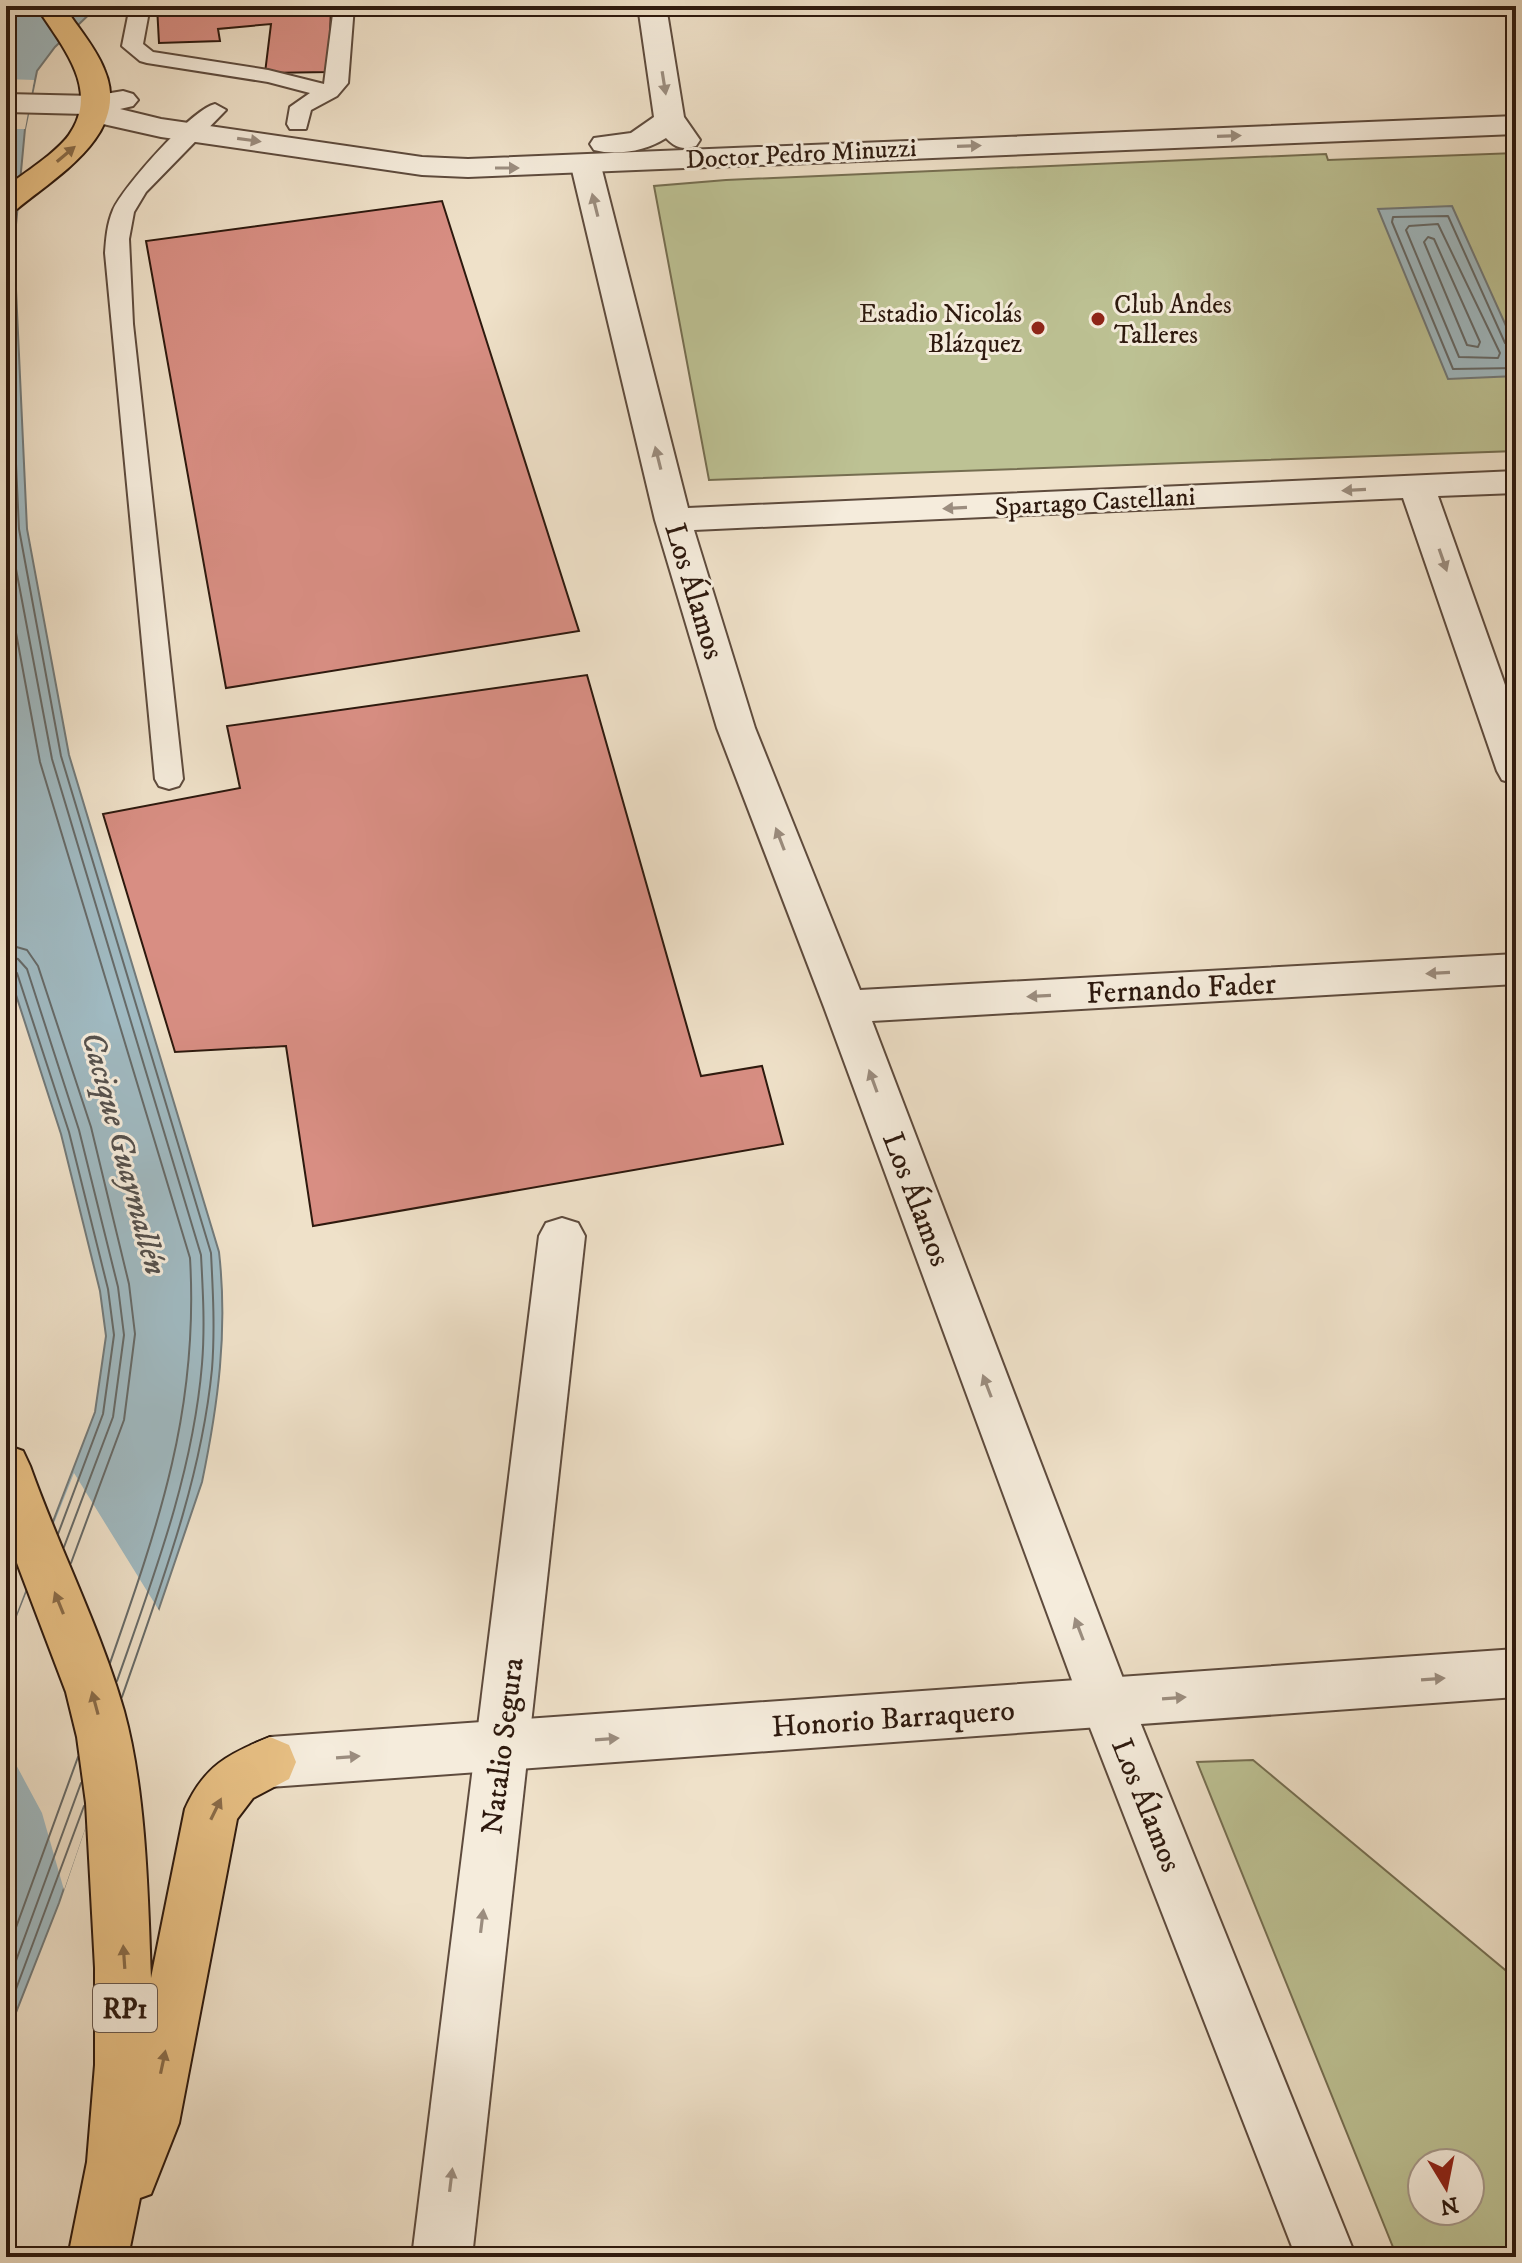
<svg xmlns="http://www.w3.org/2000/svg" width="1522" height="2263" font-family="'IM FELL DW Pica',serif">
  <style>
    .green { fill: #bdc294; stroke: #756e51; stroke-width: 2; fill-rule: evenodd }
    .water { fill: #a0bac2; stroke: #727a7a; stroke-width: 2 }
    .pier { fill: #efe1c9 }
    .lines { fill: none; stroke-linecap: round; stroke-linejoin: round }
    .shore { stroke: #666a68; stroke-width: 2 }
    .building { fill: #d88e83; stroke: #2d190e; stroke-width: 2 }
    .service-casing { stroke: #5e4b3d; stroke-width: 4 }
    .minor-casing { stroke: #5e4b3d; stroke-width: 4 }
    .tertiary-casing { stroke: #5e4b3d; stroke-width: 4 }
    .motorway-casing { stroke: #2d190e; stroke-width: 4 }
    .service { fill: #f5ecdc; fill-rule: evenodd }
    .minor { fill: #f5ecdc; fill-rule: evenodd }
    .tertiary { fill: #f5ecdc; fill-rule: evenodd }
    .motorway { fill: #e8c084; fill-rule: evenodd }
    .oneway { fill: #9b8d7f }
    .oneway2 { fill: #8a6c49 }
    .poi-dot { fill: #8f2418; stroke: #f5ecdc; stroke-width: 3 }
    .labels { text-anchor: middle; stroke-width: 6; stroke-linejoin: round; paint-order: stroke }
    .far-street-label { font-size: 26px; fill: #2d190e; stroke: #f5ecdc }
    .far-poi-label { font-size: 26px; fill: #2d190e; stroke: #f5ecdc; text-anchor: start }
    .shield { fill: #f5ecdc; stroke: #69584c; stroke-width: 2 }
    .shield-label { font-size: 28px; font-weight: bold; fill: #2d190e }
    .street-label { font-size: 30px; fill: #2d190e; stroke: #f5ecdc }
    .water-label { font-size: 32px; font-style: italic; fill: #55514d; stroke: #f5ecdc }
  </style>
  <rect width="100%" height="100%" fill="#efe1c9"/>
  <filter id="stains"><feTurbulence type="fractalNoise" baseFrequency=".0025" numOctaves="4"/><feColorMatrix values="0 0 0 0 .2 0 0 0 0 .09 0 0 0 0 .02 0 0 0 .5 -.17"/></filter>
  <radialGradient id="worn" r=".72"><stop offset=".6" stop-color="#630" stop-opacity="0"/><stop offset="1" stop-color="#630" stop-opacity=".3"/></radialGradient>
  <g class="green">
    <path d="M 1516,153 L 1516,451 L 709,480 L 654,186 L 726,180 L 1326,154 L 1328,160 Z"/>
    <path d="M 1253,1760 L 1516,1979 L 1516,2257 L 1397,2257 L 1197,1762 ZM 1422,2163 L 1470,2163 L 1470,2211 L 1422,2211 Z"/>
  </g>
  <g class="water">
    <path d="M 6,6 L 98,6 L 55,47 L 37,71 L 25,129 L 14,246 L 27,529 L 69,755 L 219,1252 C 228,1331 218,1405 202,1482 L 59,1903 L 6,2038 L 6,1644 L 95,1412 L 106,1336 L 100,1291 L 61,1134 L 6,964 Z"/>
    <path d="M 1452,206 L 1516,348 L 1516,376 L 1448,379 L 1378,209 Z"/>
  </g>
  <g class="pier">
    <path d="M 6,79 L 34,80 L 25,129 L 6,129 Z"/>
    <path d="M 74,1473 L 160,1612 L 64,1890 L 42,1813 L 6,1746 L 6,1644 Z"/>
  </g>
  <g class="lines">
    <g class="shore">
      <path d="M 10,212 L 6,247 L 19,529 L 61,756 L 211,1253 C 213,1292 215,1330 212,1369 C 201,1482 159,1590 122,1697"/>
      <path d="M 1438,224 L 1500,353 L 1498,358 L 1459,357 L 1406,230 L 1409,226 Z"/>
      <path d="M 1428,237 L 1434,239 L 1480,342 L 1478,347 L 1467,345 L 1424,242 Z"/>
      <path d="M 1516,348 L 1505,343 L 1448,216 L 1393,217 L 1392,222 L 1453,369 L 1516,368"/>
      <path d="M 6,456 L 9,532 L 52,759 L 201,1255 C 203,1292 205,1328 202,1364 C 193,1474 153,1578 117,1681"/>
      <path d="M 6,579 L 40,762 L 190,1258 C 199,1409 159,1523 110,1663"/>
      <path d="M 6,944 L 27,950 L 38,966 L 91,1127 L 129,1284 L 135,1334 L 124,1420 L 71,1563"/>
      <path d="M 6,956 L 18,959 L 27,969 L 79,1130 L 118,1287 L 124,1335 L 113,1417 L 64,1547"/>
      <path d="M 6,966 L 17,973 L 69,1132 L 108,1289 L 114,1335 L 103,1414 L 58,1534"/>
      <path d="M 6,1955 L 78,1757"/>
      <path d="M 6,1988 L 81,1783"/>
      <path d="M 6,2016 L 84,1806"/>
    </g>
  </g>
  <g class="building">
    <path d="M 157,6 L 331,6 L 329,72 L 265,73 L 271,24 L 218,29 L 220,41 L 159,43 Z"/>
    <path d="M 442,201 L 579,631 L 226,688 L 146,241 Z"/>
    <path d="M 587,675 L 701,1076 L 762,1066 L 783,1144 L 313,1226 L 286,1046 L 175,1052 L 103,814 L 240,788 L 227,726 Z"/>
  </g>
  <g class="lines">
    <g class="service-casing">
      <g id="service">
        <path d="M 130,6 L 150,6 L 143,44 L 153,52 L 268,70 L 324,84 L 334,6 L 354,6 L 348,83 L 337,96 L 311,110 L 306,129 L 290,129 L 287,124 L 290,107 L 310,93 L 268,82 L 147,63 L 140,61 L 122,46 Z"/>
        <path d="M 215,104 L 226,110 L 146,192 L 134,212 L 129,239 L 133,324 L 183,779 L 179,786 L 169,789 L 159,786 L 155,779 L 105,253 C 106,239 107,224 113,210 C 123,187 192,109 215,104 Z"/>
      </g>
    </g>
    <g class="minor-casing">
      <g id="minor">
        <path d="M 586,157 L 597,160 L 601,166 L 688,508 L 1516,471 L 1516,493 L 1438,496 L 1516,716 L 1516,784 L 1502,780 L 1497,771 L 1403,498 L 694,530 L 755,728 L 860,990 L 1516,954 L 1516,984 L 872,1021 L 1132,1702 L 1356,2257 L 1296,2257 L 1080,1702 L 824,1007 L 717,728 L 655,520 L 571,166 L 575,160 Z"/>
        <path d="M 562,1218 L 578,1223 L 585,1236 L 472,2257 L 412,2257 L 539,1236 L 546,1223 Z"/>
      </g>
    </g>
    <g class="tertiary-casing">
      <g id="tertiary">
        <path d="M 638,6 L 666,6 L 684,117 L 700,140 L 696,146 C 682,150 676,148 666,138 C 646,151 617,156 594,150 L 590,144 L 594,138 L 631,133 L 654,117 Z"/>
        <path d="M 123,91 L 133,94 L 138,100 L 133,106 L 120,109 L 161,119 L 422,157 L 468,159 L 1516,116 L 1516,134 L 468,177 L 422,175 L 161,137 L 103,124 L 86,114 L 6,112 L 6,94 L 93,96 Z"/>
        <path d="M 1516,1649 L 1516,1697 L 270,1787 L 251,1779 L 244,1762 L 251,1745 L 270,1737 Z"/>
      </g>
    </g>
    <g class="motorway-casing">
      <g id="motorway">
        <path d="M 36,6 L 64,6 C 77,27 95,46 104,69 C 132,133 58,175 17,209 L 6,211 L 6,187 C 24,173 56,153 69,135 C 102,89 60,44 36,6 Z"/>
        <path d="M 6,1445 L 23,1451 L 30,1466 C 59,1548 100,1627 124,1711 C 146,1791 148,1894 151,1978 L 185,1809 C 204,1766 228,1754 270,1737 L 289,1745 L 296,1762 L 289,1779 L 253,1798 L 237,1819 L 179,2123 L 151,2194 L 140,2198 L 128,2257 L 68,2257 L 87,2162 L 95,2065 L 95,1968 L 86,1803 L 77,1737 L 66,1692 L 6,1534 Z"/>
      </g>
    </g>
    <use href="#service" class="service"/>
    <use href="#minor" class="minor"/>
    <use href="#tertiary" class="tertiary"/>
    <use href="#motorway" class="motorway"/>
  </g>
  <defs><path id="oneway-solid" d="M-6-.8H1V-3.2L6.5 0L1 3.2V.8H-6Z" transform="scale(2)"/></defs>
  <g class="oneway">
    <use href="#oneway-solid" transform="translate(664 83) rotate(81)"/>
    <use href="#oneway-solid" transform="translate(1229 136) rotate(-2)"/>
    <use href="#oneway-solid" transform="translate(249 140) rotate(8)"/>
    <use href="#oneway-solid" transform="translate(969 146) rotate(-2)"/>
    <use href="#oneway-solid" transform="translate(507 168)"/>
    <use href="#oneway-solid" transform="translate(595 205) rotate(-104)"/>
    <use href="#oneway-solid" transform="translate(658 458) rotate(-104)"/>
    <use href="#oneway-solid" transform="translate(1354 490) rotate(177)"/>
    <use href="#oneway-solid" transform="translate(955 508) rotate(177)"/>
    <use href="#oneway-solid" transform="translate(1443 560) rotate(71)"/>
    <use href="#oneway-solid" transform="translate(780 839) rotate(-111)"/>
    <use href="#oneway-solid" transform="translate(1438 973) rotate(177)"/>
    <use href="#oneway-solid" transform="translate(1039 996) rotate(177)"/>
    <use href="#oneway-solid" transform="translate(873 1081) rotate(-110)"/>
    <use href="#oneway-solid" transform="translate(987 1386) rotate(-111)"/>
    <use href="#oneway-solid" transform="translate(1079 1629) rotate(-111)"/>
    <use href="#oneway-solid" transform="translate(1433 1679) rotate(-4)"/>
    <use href="#oneway-solid" transform="translate(1174 1698) rotate(-4)"/>
    <use href="#oneway-solid" transform="translate(607 1739) rotate(-4)"/>
    <use href="#oneway-solid" transform="translate(348 1757) rotate(-4)"/>
    <use href="#oneway-solid" transform="translate(482 1921) rotate(-83)"/>
    <use href="#oneway-solid" transform="translate(451 2180) rotate(-83)"/>
  </g>
  <g class="oneway2">
    <use href="#oneway-solid" transform="translate(66 154) rotate(-40)"/>
    <use href="#oneway-solid" transform="translate(59 1603) rotate(-112)"/>
    <use href="#oneway-solid" transform="translate(95 1703) rotate(-105)"/>
    <use href="#oneway-solid" transform="translate(216 1809) rotate(-64)"/>
    <use href="#oneway-solid" transform="translate(124 1957) rotate(-94)"/>
    <use href="#oneway-solid" transform="translate(163 2062) rotate(-78)"/>
  </g>
  <g class="poi-dot">
    <circle cx="1098" cy="319" r="8"/>
    <circle cx="1038" cy="328" r="8"/>
  </g>
  <g class="labels">
    <g class="far-street-label">
      <text transform="translate(801 153) rotate(-3)" y="9">Doctor Pedro Minuzzi</text>
      <text transform="translate(1095 501) rotate(-3)" y="9">Spartago Castellani</text>
    </g>
    <g class="far-poi-label">
      <text x="1114" y="313">Club Andes<tspan x="1114" dy="30">Talleres</tspan></text>
      <text x="1022" y="322" text-anchor="end">Estadio Nicolás<tspan x="1022" dy="30">Blázquez</tspan></text>
    </g>
    <rect class="shield" x="93" y="1984" width="64" height="48" rx="6"/>
    <g class="shield-label">
      <text x="125" y="2018">RP1</text>
    </g>
    <g class="street-label">
      <text transform="translate(695 591) rotate(73)" y="10">Los Álamos</text>
      <text transform="translate(1181 988) rotate(-3)" y="10">Fernando Fader</text>
      <text transform="translate(917 1199) rotate(69)" y="10">Los Álamos</text>
      <text transform="translate(893 1718) rotate(-4)" y="10">Honorio Barraquero</text>
      <text transform="translate(502 1746) rotate(-83)" y="10">Natalio Segura</text>
      <text transform="translate(1147 1805) rotate(68)" y="10">Los Álamos</text>
    </g>
    <g class="water-label">
      <text transform="translate(125 1153) rotate(75)" y="11">Cacique Guaymallén</text>
    </g>
  </g>
  <rect width="1522" height="2263" fill="none" stroke="#efe1c9" stroke-width="32"/>
  <rect x="8" y="8" width="1506" height="2247" fill="none" stroke="#2d190e" stroke-width="4"/>
  <rect x="16" y="16" width="1490" height="2231" fill="none" stroke="#2d190e" stroke-width="2"/>
  <g transform="translate(1446 2187) rotate(170)"><circle r="38" fill="#f5ecdc" stroke="#a5988a" stroke-width="2"/>
  <path d="M0-6L14 30L0 20L-14 30Z" fill="#8f2418"/>
  <text y="-12" font-size="22" font-weight="bold" text-anchor="middle" fill="#2d190e">N</text>
  </g>
  <rect width="100%" height="100%" filter="url(#stains)"/>
  <rect width="100%" height="100%" fill="url(#worn)"/>
</svg>
